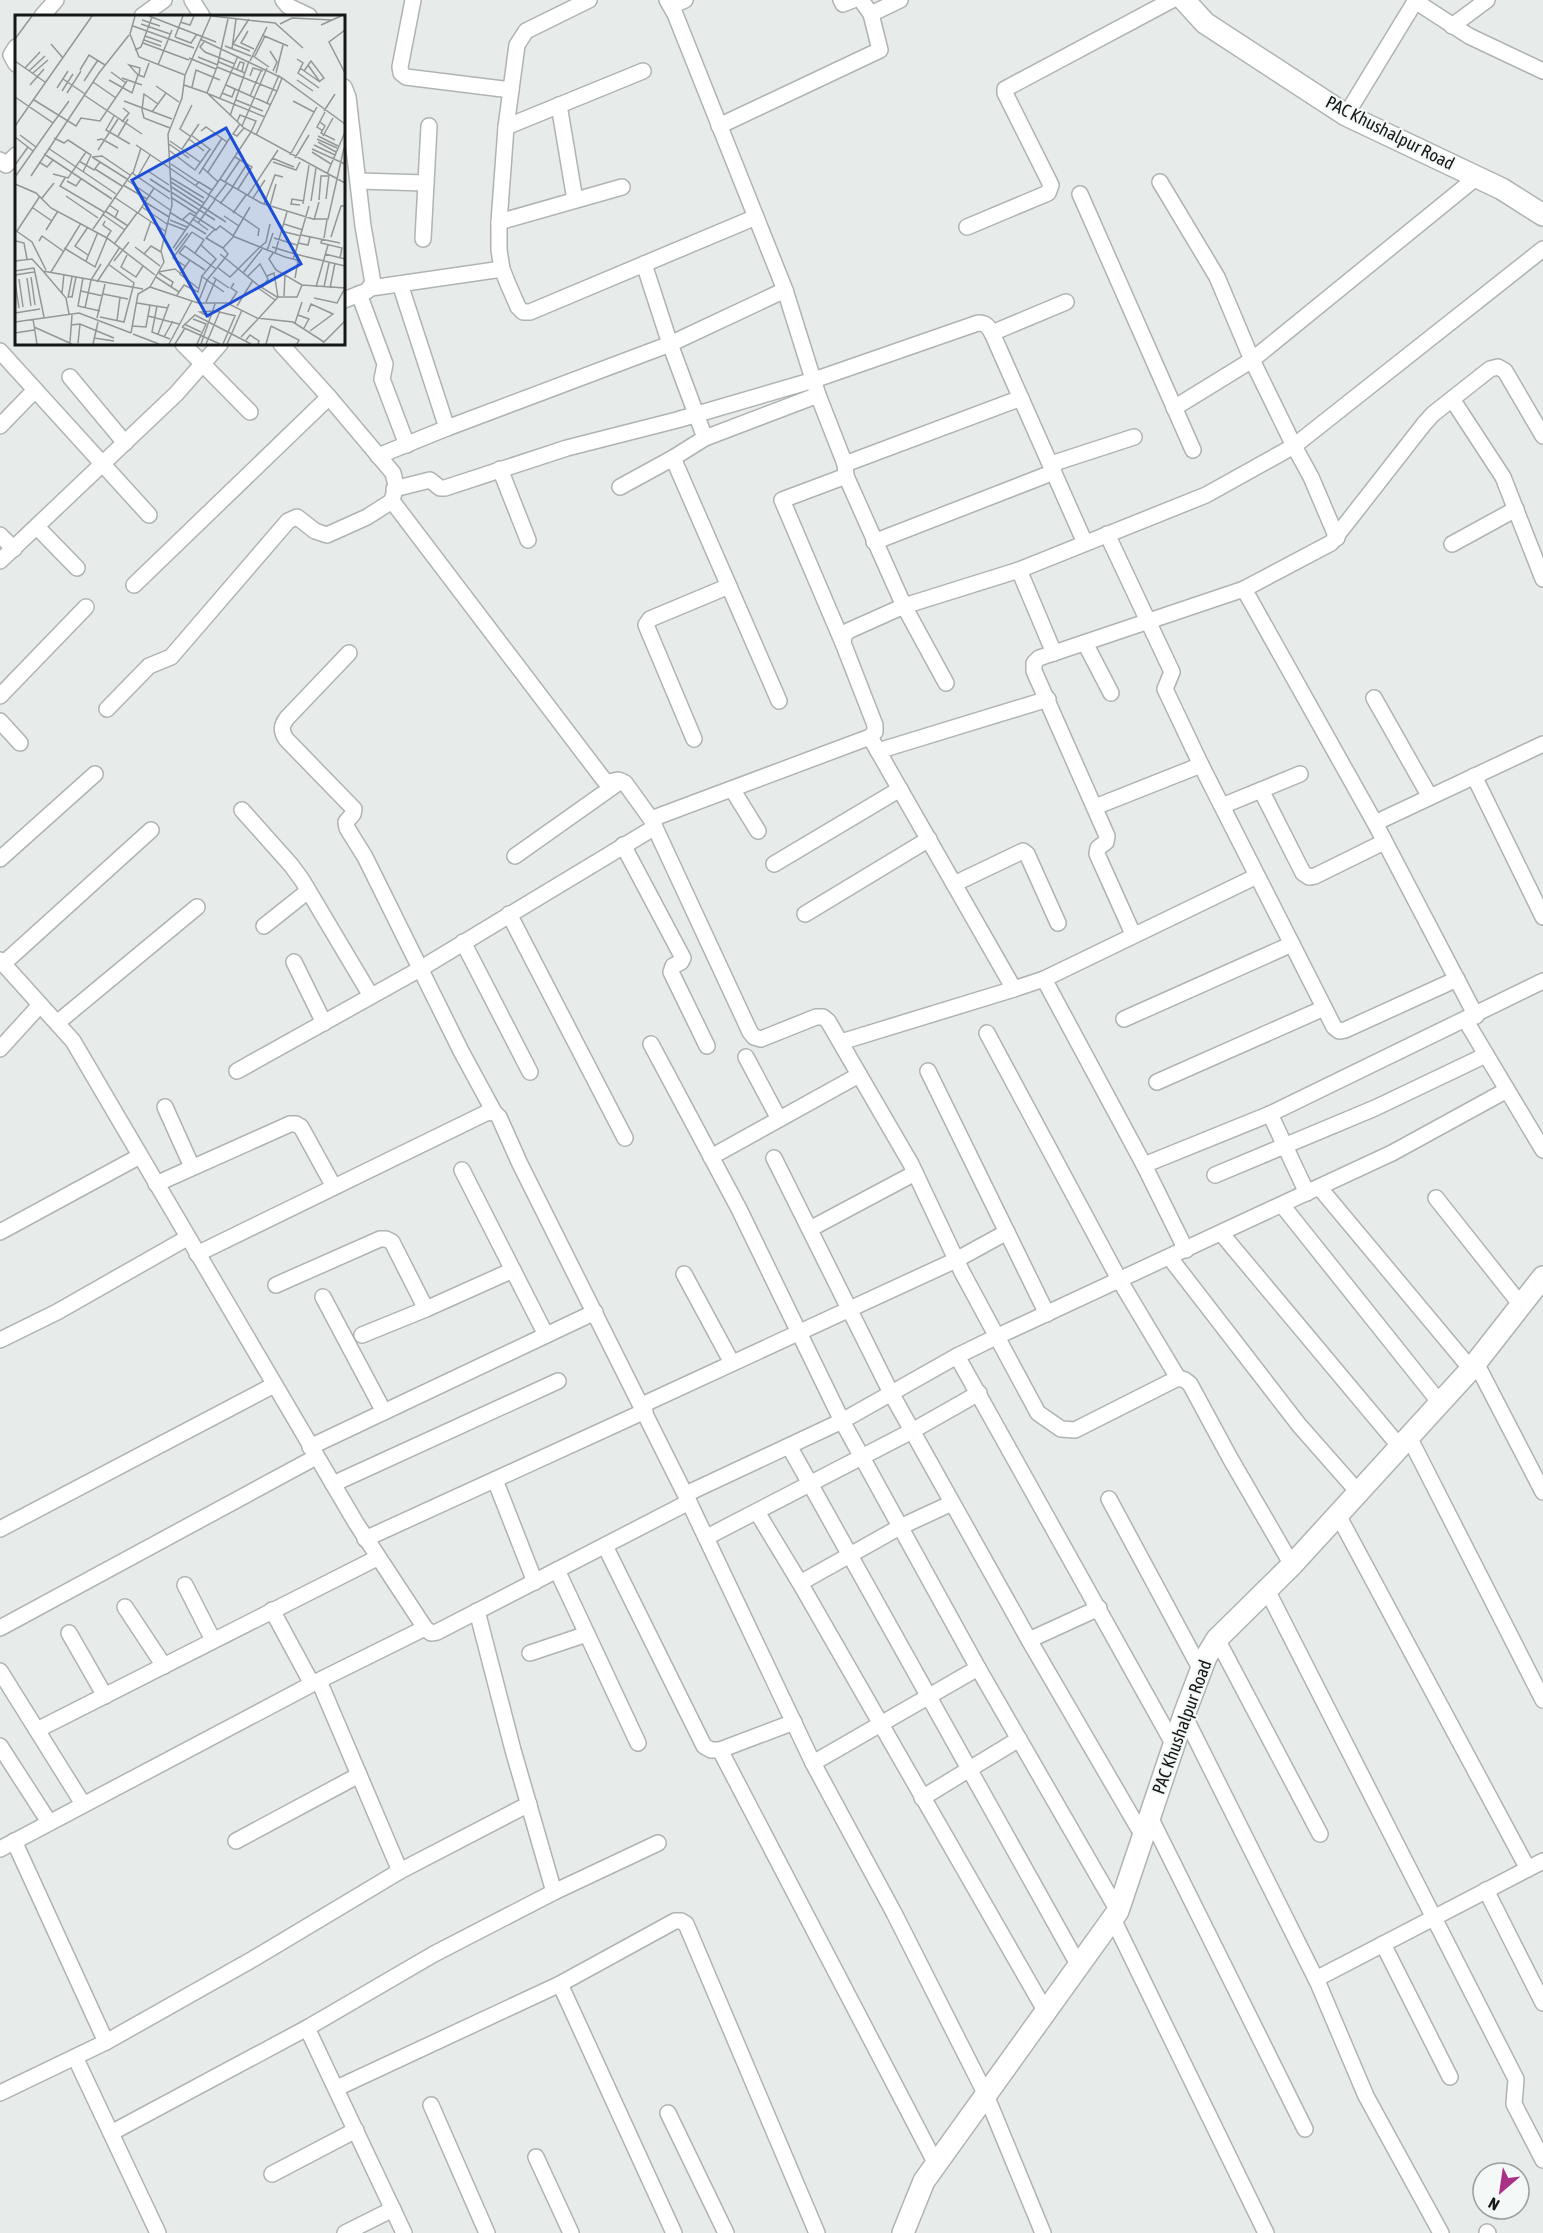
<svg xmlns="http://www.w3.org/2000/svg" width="1543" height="2233" font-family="'Asap Condensed',sans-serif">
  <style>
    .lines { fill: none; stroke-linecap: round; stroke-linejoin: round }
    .street-casing { stroke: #afb4b3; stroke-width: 18 }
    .secondary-casing { stroke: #afb4b3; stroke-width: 24 }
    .street { stroke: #fff; stroke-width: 15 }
    .secondary { stroke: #fff; stroke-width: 21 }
    .labels { text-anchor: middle; stroke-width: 4.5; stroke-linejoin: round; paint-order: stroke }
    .street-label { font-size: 18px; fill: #161818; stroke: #f4f9f8 }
    .inset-road { fill: none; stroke: #939797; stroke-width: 1.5 }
    .view { fill: #1d4ed8; fill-opacity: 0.15; stroke: #1d4ed8; stroke-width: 3 }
    .inset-edge { fill: none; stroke: #161818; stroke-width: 3 }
  </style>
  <rect width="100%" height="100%" fill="#e7eceb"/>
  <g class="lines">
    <g class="street-casing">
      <g id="street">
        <path d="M 192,0 L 202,16"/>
        <path d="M 283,0 L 288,6 L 309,16"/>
        <path d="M 413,0 L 400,67 L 401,73 L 406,77 L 511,90"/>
        <path d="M 589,0 L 526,31 L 517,45 L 506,127 L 499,222 L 499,250 L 502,269 L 508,284 L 518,307 L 523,312 L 530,312 L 756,217"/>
        <path d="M 841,0 L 843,4 L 853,0"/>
        <path d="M 1415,1 L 1469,36 L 1543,71"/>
        <path d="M 671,6 L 685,0"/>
        <path d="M 871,14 L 900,0"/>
        <path d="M 42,16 L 56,0"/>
        <path d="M 142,16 L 164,0"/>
        <path d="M 1452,26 L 1487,0"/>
        <path d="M 16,47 L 11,55 L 16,64"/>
        <path d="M 344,87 L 348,97 L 363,226 L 373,283 L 367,291 L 344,300"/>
        <path d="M 559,105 L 575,200"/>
        <path d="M 1346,115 L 1416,0"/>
        <path d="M 719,126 L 880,50 L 871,14 L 861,0"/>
        <path d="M 506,127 L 643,71"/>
        <path d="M 0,160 L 6,165 L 16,155"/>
        <path d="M 358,181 L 426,183"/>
        <path d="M 1080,194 L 1193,450"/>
        <path d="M 499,222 L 622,187"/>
        <path d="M 967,227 L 1048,193 L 1051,185 L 1005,93 L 1005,89 L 1172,0"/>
        <path d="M 423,239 L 429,126"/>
        <path d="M 644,264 L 670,344 L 705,438"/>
        <path d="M 400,284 L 447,428"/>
        <path d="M 371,288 L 502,269"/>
        <path d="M 359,294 L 385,364 L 382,379 L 407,445"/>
        <path d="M 992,333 L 1066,302"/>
        <path d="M 183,344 L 250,412"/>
        <path d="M 281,344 L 329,397 L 393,473 L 396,485 L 392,501 L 604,780 L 609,782 L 618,780 L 625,783 L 651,819 L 750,1032 L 754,1037 L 761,1039 L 816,1017 L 823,1017 L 828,1021 L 911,1164 L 962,1272 L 1038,1413 L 1061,1429 L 1075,1430 L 1178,1378 L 1185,1380 L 1190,1384 L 1230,1458 L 1292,1565"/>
        <path d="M 0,351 L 149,515"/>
        <path d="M 70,377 L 125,443"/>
        <path d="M 1452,399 L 1503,477 L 1543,579"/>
        <path d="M 1174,408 L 1252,360 L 1477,177"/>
        <path d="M 0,426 L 35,390"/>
        <path d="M 378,456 L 447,428 L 670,344 L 785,290"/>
        <path d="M 673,458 L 779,701"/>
        <path d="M 845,464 L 1021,398"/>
        <path d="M 1051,464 L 1134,437"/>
        <path d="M 500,469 L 528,540"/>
        <path d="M 620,487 L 673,458 L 705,438 L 818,395"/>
        <path d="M 394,489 L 430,480 L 440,488 L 445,488 L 567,448 L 677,420 L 814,380 L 978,323 C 986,323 988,326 992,333 L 1085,543"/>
        <path d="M 37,527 L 77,568"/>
        <path d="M 1107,534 L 1172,672 L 1165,689 L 1201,765 L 1334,1027 L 1339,1031 L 1345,1030 L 1457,979"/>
        <path d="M 0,535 L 14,549"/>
        <path d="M 1337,538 L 1311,477 L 1294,446 L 1543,249"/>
        <path d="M 874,542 L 1054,472"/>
        <path d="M 1452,544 L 1516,509"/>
        <path d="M 0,561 L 176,394 L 220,344"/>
        <path d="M 1019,570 L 1054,653"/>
        <path d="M 134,585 L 329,397"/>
        <path d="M 1244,589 L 1375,823 L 1476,1016"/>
        <path d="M 843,643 L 782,500 L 846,476"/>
        <path d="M 1085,643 L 1111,693"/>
        <path d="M 349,653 L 287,718 C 281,726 281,731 286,739 L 354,809 L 353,814 L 346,822 L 347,828 L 365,857 L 461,1051 L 494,1112 L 499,1117 L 520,1164 L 689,1502 L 813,1763 L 894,1913 L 986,2095 L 1043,2233"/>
        <path d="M 946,683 L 904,606 L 1019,570 L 1206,495 L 1294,446 L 1252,360 L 1217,277 L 1160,182"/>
        <path d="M 0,696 L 86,607"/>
        <path d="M 1374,698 L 1430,797"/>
        <path d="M 107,709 L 149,666 L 171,657 L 288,521 L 297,517 L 315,531 L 327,535 L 367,517 L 392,501"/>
        <path d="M 0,721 L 20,743"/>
        <path d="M 694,739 L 646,625 L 650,619 L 729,586"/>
        <path d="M 878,751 L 1048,699"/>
        <path d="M 1474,776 L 1543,917"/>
        <path d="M 732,789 L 758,831"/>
        <path d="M 1261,790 L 1303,873 L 1309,877 L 1315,876 L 1384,842"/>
        <path d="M 1222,806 L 1300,774"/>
        <path d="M 1095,807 L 1201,765"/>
        <path d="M 242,810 L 291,865 L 302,880 L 371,996"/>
        <path d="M 651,819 L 870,737 L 875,732 L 875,725 L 843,643 L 844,636 L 848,631 L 904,606 L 846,476 L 845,464 L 818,395 L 785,290 L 675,14 L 667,0"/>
        <path d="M 1375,823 L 1543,744"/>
        <path d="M 623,845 L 683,958 L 681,962 L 673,966 L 671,972 L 707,1046"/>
        <path d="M 515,856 L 621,781"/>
        <path d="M 0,859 L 95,774"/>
        <path d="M 774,864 L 900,789"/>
        <path d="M 954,884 L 1023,851 L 1027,854 L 1058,923"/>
        <path d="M 509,914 L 625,1138"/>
        <path d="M 805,914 L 929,839"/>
        <path d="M 264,926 L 308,891"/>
        <path d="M 1133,934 L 1097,854 L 1098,848 L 1106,842 L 1107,836 L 1034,671 L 1034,663 L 1039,658 L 1244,589 L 1331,543 L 1424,424 L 1433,414 L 1490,369 L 1498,367 L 1505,371 L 1543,436"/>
        <path d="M 463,942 L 530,1072"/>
        <path d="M 0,960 L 73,1041 L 356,1523 L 425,1628 L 431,1633 L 437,1632 L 689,1502"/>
        <path d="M 294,962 L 324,1023"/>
        <path d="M 3,964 L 151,830"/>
        <path d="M 1014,989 L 1044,979"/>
        <path d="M 1124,1019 L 1292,944"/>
        <path d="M 1466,1021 L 1543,1150"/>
        <path d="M 57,1023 L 197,907"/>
        <path d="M 987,1033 L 1120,1281 L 1178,1378"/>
        <path d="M 841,1042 L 1014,989 L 870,737"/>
        <path d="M 651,1044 L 739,1209 L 842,1421 L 978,1668 L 1118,1911"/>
        <path d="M 0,1049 L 40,1005"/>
        <path d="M 746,1057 L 779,1119"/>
        <path d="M 237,1071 L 420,969 L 655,827"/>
        <path d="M 928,1071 L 1047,1314"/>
        <path d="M 1157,1082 L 1324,1008"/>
        <path d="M 165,1107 L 192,1167"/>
        <path d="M 1270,1114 L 1307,1193"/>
        <path d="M 711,1157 L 859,1075"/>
        <path d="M 774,1158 L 891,1393 L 1029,1640 L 1143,1836"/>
        <path d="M 1144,1165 L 1270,1114 L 1543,981"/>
        <path d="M 462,1170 L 546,1335"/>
        <path d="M 1215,1175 L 1375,1108 L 1486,1055"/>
        <path d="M 156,1184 L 290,1124 L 296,1124 L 301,1127 L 334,1187"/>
        <path d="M 1319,1187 L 1471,1369"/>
        <path d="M 1436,1198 L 1521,1305"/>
        <path d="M 1282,1205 L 1440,1403"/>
        <path d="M 810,1229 L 915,1173"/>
        <path d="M 0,1232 L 140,1156"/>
        <path d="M 1221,1233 L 1400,1447"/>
        <path d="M 1186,1250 L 1144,1165 L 1044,979 L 1257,876"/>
        <path d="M 197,1254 L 486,1113 L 494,1112"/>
        <path d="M 1170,1258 L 1299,1425 L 1358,1492"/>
        <path d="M 684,1274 L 732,1363"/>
        <path d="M 276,1285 L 380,1239 L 386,1239 L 392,1242 L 426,1309"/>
        <path d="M 323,1297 L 384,1412"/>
        <path d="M 362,1335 L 426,1309 L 513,1270"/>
        <path d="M 0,1340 L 57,1312 L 187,1238"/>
        <path d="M 957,1356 L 1174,1745"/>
        <path d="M 1476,1363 L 1543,1492"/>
        <path d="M 642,1405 L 956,1260 L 1007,1232"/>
        <path d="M 1409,1437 L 1543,1700"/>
        <path d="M 789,1446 L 1079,1966"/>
        <path d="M 310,1447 L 595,1312"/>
        <path d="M 495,1480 L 535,1582"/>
        <path d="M 333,1484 L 558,1381"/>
        <path d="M 686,1494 L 842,1421 L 957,1356 L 996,1337 L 1392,1153 L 1507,1090"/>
        <path d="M 1109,1499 L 1201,1670"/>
        <path d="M 757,1512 L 800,1583 L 1046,2012"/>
        <path d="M 1338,1515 L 1528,1869"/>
        <path d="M 0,1529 L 274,1385"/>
        <path d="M 707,1537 L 912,1431 L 979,1393"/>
        <path d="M 365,1539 L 645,1411"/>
        <path d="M 605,1546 L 704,1746 L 711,1750 L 720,1750 L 794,1722"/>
        <path d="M 557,1570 L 638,1743"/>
        <path d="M 800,1583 L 900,1527 L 952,1503"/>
        <path d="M 185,1585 L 213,1640"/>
        <path d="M 1267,1590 L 1516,2079 L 1514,2104 L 1543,2160"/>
        <path d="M 125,1607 L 164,1666"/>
        <path d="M 272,1610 L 312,1684"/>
        <path d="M 477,1611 L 513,1750 L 554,1892"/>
        <path d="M 0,1628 L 316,1457"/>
        <path d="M 69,1633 L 105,1696"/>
        <path d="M 1217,1639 L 1320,1834"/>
        <path d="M 1029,1640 L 1099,1608"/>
        <path d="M 530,1653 L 587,1634"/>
        <path d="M 0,1671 L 83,1804"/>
        <path d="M 319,1681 L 400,1871"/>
        <path d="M 1184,1715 L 1318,1983 L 1366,2096 L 1441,2233"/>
        <path d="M 37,1730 L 377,1558"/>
        <path d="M 0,1746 L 49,1822"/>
        <path d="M 720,1750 L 936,2164"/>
        <path d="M 813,1763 L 978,1668"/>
        <path d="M 922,1798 L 1019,1739"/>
        <path d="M 1150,1817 L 1305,2129"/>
        <path d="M 14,1841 L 106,2042"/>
        <path d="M 236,1841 L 359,1775"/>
        <path d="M 0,1849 L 312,1684 L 425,1628"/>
        <path d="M 1486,1890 L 1543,2003"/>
        <path d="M 1113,1919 L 1266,2233"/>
        <path d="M 1383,1944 L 1450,2077"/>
        <path d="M 1316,1979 L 1543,1861"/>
        <path d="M 560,1984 L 674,2233"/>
        <path d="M 307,2028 L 404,2233"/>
        <path d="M 75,2057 L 158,2233"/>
        <path d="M 337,2088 L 560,1984 L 675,1921 L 681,1921 L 686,1924 L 817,2233"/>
        <path d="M 0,2093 L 106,2042 L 253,1959 L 400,1871 L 529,1804"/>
        <path d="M 431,2105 L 487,2233"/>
        <path d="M 668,2113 L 726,2233"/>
        <path d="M 111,2133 L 307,2028 L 434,1954 L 554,1892 L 658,1843"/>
        <path d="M 536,2157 L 571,2233"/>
        <path d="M 272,2174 L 356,2130"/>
        <path d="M 1487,2232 L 1488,2233"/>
        <path d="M 345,2233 L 393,2209"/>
      </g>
    </g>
    <g class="secondary-casing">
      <g id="secondary">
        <path d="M 1184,0 L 1205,23 L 1346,115 L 1502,189 L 1543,215"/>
        <path d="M 903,2233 L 924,2181 L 1118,1911 L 1184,1715 L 1206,1657 L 1217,1639 L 1292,1565 L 1471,1369 L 1543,1277"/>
      </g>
    </g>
    <use href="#street" class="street"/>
    <use href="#secondary" class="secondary"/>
  </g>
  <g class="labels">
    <g class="street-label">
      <text transform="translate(1390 133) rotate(27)" y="6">PAC Khushalpur Road</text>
      <text transform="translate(1182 1727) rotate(-70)" y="6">PAC Khushalpur Road</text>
    </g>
  </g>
  <g transform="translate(15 15)">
    <rect width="330" height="330" fill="#e7eceb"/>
    <path class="inset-road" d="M 120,1 L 115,19 L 124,42 L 170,60 L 167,83 L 153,119 L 157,190 L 146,236 L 149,247 L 135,272 L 183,288 L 212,288 L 242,303 L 278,307 L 309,327M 134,1 L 201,27M 197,1 L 260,8 L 288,33M 127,5 L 145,11M 165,7 L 175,10 L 179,1M 126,9 L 155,19M 265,9 L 277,3 L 317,5M 306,10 L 326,1M 118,11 L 179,33M 330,15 L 314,27 L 330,58M 233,16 L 226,28 L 239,34M 247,20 L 273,31M 130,21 L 147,27M 160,22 L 176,28 L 182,19M 160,22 L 168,1M 0,24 L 17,1M 185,24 L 267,63M 129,25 L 146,31M 189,27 L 185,32 L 190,37 L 220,49M 128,28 L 174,45M 36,29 L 48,43M 218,29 L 234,4M 218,29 L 235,36M 210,31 L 236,41M 217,34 L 221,4M 120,35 L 126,32 L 137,2M 255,36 L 262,47 L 258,56M 238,41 L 254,52M 240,41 L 250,21M 183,42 L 203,50M 174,43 L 201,54M 282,44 L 288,48 L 283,58 L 304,73M 0,46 L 30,67M 235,46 L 252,12M 204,47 L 230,58M 143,50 L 157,15M 202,52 L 213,4M 10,53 L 25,37M 285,53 L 305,67 L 293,50M 222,54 L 225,47 L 229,48 L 227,56M 65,55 L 74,40 L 90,50M 14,56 L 30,41M 289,56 L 296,46 L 309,63 L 305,66M 96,57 L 111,68M 18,58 L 33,45M 261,58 L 268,30M 123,60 L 114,50 L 125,53 L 124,60M 170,60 L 196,1M 235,61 L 238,53 L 248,56M 107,63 L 127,70M 48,64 L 70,79M 94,65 L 117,78 L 123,60 L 129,62 L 134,48M 282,65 L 298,76M 69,66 L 83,45M 78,67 L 101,83M 15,70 L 29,54M 169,70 L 192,78 L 229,113 L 330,168M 211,70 L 256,90M 141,71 L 164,87M 177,72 L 181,55 L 205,65M 42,73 L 53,56M 47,76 L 58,59M 262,76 L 267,63 L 330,109M 52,78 L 66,56M 192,78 L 202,52 L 262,76 L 241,120M 207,78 L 217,82 L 220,74M 194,79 L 250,102M 69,80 L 127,119M 235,81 L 246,56M 0,82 L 38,108 L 0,162M 205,83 L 223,41M 19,85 L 61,111 L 66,103 L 85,106 L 112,66M 221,85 L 248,96M 109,86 L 157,104M 278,86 L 299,97M 252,88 L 264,60M 127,95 L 129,103 L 155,113M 127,95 L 129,79 L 143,89M 309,96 L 320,79M 137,97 L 151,78M 99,101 L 91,115 L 115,129M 215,101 L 234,46M 107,107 L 114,98 L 108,93M 222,107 L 225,100 L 241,106 L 236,117M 305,107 L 310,111 L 306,118 L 320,125M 38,108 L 54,86M 225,109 L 218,119 L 222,121 L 229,113M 0,111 L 77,1M 227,111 L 252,53M 186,116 L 191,112 L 212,127M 308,116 L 302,112 L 310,97M 5,120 L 21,132M 176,120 L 196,135M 103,121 L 113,104M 175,121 L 165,114 L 177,90M 303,121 L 323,131M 308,121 L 318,103M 0,122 L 18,136M 39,123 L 49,128 L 53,125 L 76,140 L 68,157M 174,124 L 189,136M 302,124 L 322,133M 82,125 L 87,124 L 103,133M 155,126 L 185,147M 303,127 L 321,137M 154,129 L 174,143M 121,130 L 244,214 L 243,221M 299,130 L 320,140M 33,133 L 101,179M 167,134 L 184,109M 297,134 L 330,149M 83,135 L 103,104M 155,136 L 180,155 L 195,134M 297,137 L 316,149M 29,139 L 97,184M 275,140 L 302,92M 77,142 L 87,141 L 115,160M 77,142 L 112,164M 220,142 L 237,152 L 223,174M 257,143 L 279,152M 280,143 L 294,120M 64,146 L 79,155 L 85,147M 24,147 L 32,152 L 38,145M 258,147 L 281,155 L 285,147M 156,149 L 183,167M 0,150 L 13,132M 188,153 L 203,167M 80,154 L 107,171M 133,156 L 154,170M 193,157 L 216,121M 118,158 L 126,133M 38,159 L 53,163 L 71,137M 184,159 L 207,123M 312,159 L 330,117M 16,161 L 84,58 L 114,20M 123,161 L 135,140M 50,163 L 45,171 L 89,197M 156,163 L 189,183M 135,164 L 155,177M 205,164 L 236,117M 112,165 L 155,195M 52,166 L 61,171 L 66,164M 156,167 L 189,188M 210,167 L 225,145M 0,169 L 21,178 L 36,193 L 92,223 L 140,260M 108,170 L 132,184M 155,171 L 211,207M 180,171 L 184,167 L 197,175M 218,171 L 232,149M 156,177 L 200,205M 233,180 L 263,135M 51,181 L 83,203M 193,181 L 205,164 L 246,188 L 298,204 L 313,204 L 329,133M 99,182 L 150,216M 27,183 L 39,168M 157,183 L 182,199M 238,183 L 250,165M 311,184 L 314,159M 199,185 L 212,168M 304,185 L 306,161 L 313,161M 296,186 L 301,153M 130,187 L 154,202M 205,189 L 218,172M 249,189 L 260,160 L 268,162M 288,189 L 294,150M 94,190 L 103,196 L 100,203M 285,190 L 276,189 L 277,184 L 289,186M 255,191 L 261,169M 127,192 L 152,209M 18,193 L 37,206M 90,196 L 113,211M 123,198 L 139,173M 156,198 L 167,205 L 175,198 L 201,215 L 205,211 L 220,222 L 270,242 L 278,244 L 280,239 L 330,251M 218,198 L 231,180M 87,199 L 110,215M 209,201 L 224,211M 178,204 L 193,215M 155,205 L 172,212M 168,205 L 191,219M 299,205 L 304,187M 90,206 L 88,210 L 96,216 L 92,222M 152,208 L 170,215M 183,208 L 200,185M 269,209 L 288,215M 73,212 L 60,231 L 73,240M 78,214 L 117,158 L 155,184M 200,214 L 191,223 L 208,233M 0,215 L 17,227 L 31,255M 31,215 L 43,196M 2,216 L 25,181M 266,216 L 286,221M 177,217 L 189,225 L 180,238M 286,220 L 325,228M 218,221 L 235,192M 219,221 L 208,233 L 213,239 L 210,243 L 244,271 L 262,282 L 282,282 L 287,270M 316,222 L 326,191 L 330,191M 259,223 L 282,230M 309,223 L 312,205M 307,224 L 306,228 L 327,233 L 325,243M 1,226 L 9,228 L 12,244M 24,226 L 27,221 L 48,236M 129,226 L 136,206M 100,228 L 122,198M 283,228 L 293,230 L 295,222M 120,232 L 145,251M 245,232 L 251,227 L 255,209M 257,232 L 280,239M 49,233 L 80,252 L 92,223M 158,233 L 194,181M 160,235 L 173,218M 252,236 L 258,218M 164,238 L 170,231 L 201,254M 164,238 L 190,255M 258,238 L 254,244 L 261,255 L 287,270 L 330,273 L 322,288 L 299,283M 260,238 L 272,197M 129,239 L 136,231 L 146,237M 205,239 L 210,243 L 192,265 L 209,277M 280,239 L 294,191M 310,239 L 330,244M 112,240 L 106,252 L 121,262 L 128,251M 279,244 L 283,246 L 280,263M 175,245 L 165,259 L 184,274M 0,246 L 17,244 L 28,256 L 128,274M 71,246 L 83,217M 99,246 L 114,227M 170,251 L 158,243 L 177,217M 202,252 L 215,262 L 245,232M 19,253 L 29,302M 0,256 L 19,253M 28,256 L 51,283 L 54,299M 36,257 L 66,208M 143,257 L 160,254 L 165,258M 144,258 L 158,267 L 156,272M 228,258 L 247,234M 0,260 L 19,257M 233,261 L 245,249 L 253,264 L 247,273M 16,262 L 20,290M 141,262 L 164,277M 198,262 L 214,273M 12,263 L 16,291M 68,263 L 63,291 L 85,296M 4,264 L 8,292M 0,267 L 4,293M 82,267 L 105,232M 301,272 L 313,230M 309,272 L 314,248M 243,273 L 260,285M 315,273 L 320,248M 66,276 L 88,281M 47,278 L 49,259M 88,279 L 113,284M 162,280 L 169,270 L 183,277 L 187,261 L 201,244 L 186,230M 53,281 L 57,282 L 61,262M 269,281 L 270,259M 53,283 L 57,262M 191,287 L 201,264M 122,288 L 153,293M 183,288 L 192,265 L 186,261M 214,289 L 222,277 L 216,273 L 219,268M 142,291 L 137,317 L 155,324M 222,291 L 238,265M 70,293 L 76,265 L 86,249M 200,296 L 221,301M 293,297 L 296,289 L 318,299 L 295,316M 0,298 L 25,294M 283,300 L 294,304 L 289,313M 133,301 L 164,309M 85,302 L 109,307 L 119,268 L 93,249M 194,302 L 185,297 L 199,296M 82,303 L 90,269M 244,303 L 263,282 L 259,258 L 252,261M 18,304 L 22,329M 178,304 L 191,309 L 182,329M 102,306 L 105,282M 0,307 L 64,298 L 116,318M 280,308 L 287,287M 169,309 L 186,317M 56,310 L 65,309 L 99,323M 117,311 L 131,312 L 135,290M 256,311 L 284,325 L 282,329M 19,312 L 57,329M 167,312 L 180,300 L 236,329M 167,312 L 205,329M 0,318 L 19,315M 116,318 L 123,279 L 135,272M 118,319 L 144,329M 143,319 L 154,289M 149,322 L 158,306M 226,322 L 243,304M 79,323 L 99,326M 231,325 L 235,320 L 244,326 L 243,329M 55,327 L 57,300M 63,328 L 65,309M 308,328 L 330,306M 78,329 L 83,307M 154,329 L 177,286M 160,329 L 170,313M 186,329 L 200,289M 191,329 L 205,296M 208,329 L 220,301M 212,329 L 227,295M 251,329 L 256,311"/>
    <path class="view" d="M 211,113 L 286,249 L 192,301 L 117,165 Z"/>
    <rect width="330" height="330" class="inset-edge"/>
  </g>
  <g transform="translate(1501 2191) rotate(209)"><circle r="28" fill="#f4f9f8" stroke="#9b9f9e" stroke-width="1.5"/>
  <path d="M0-4.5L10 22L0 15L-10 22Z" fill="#a93187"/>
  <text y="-9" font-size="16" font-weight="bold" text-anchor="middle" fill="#161818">N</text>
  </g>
</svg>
